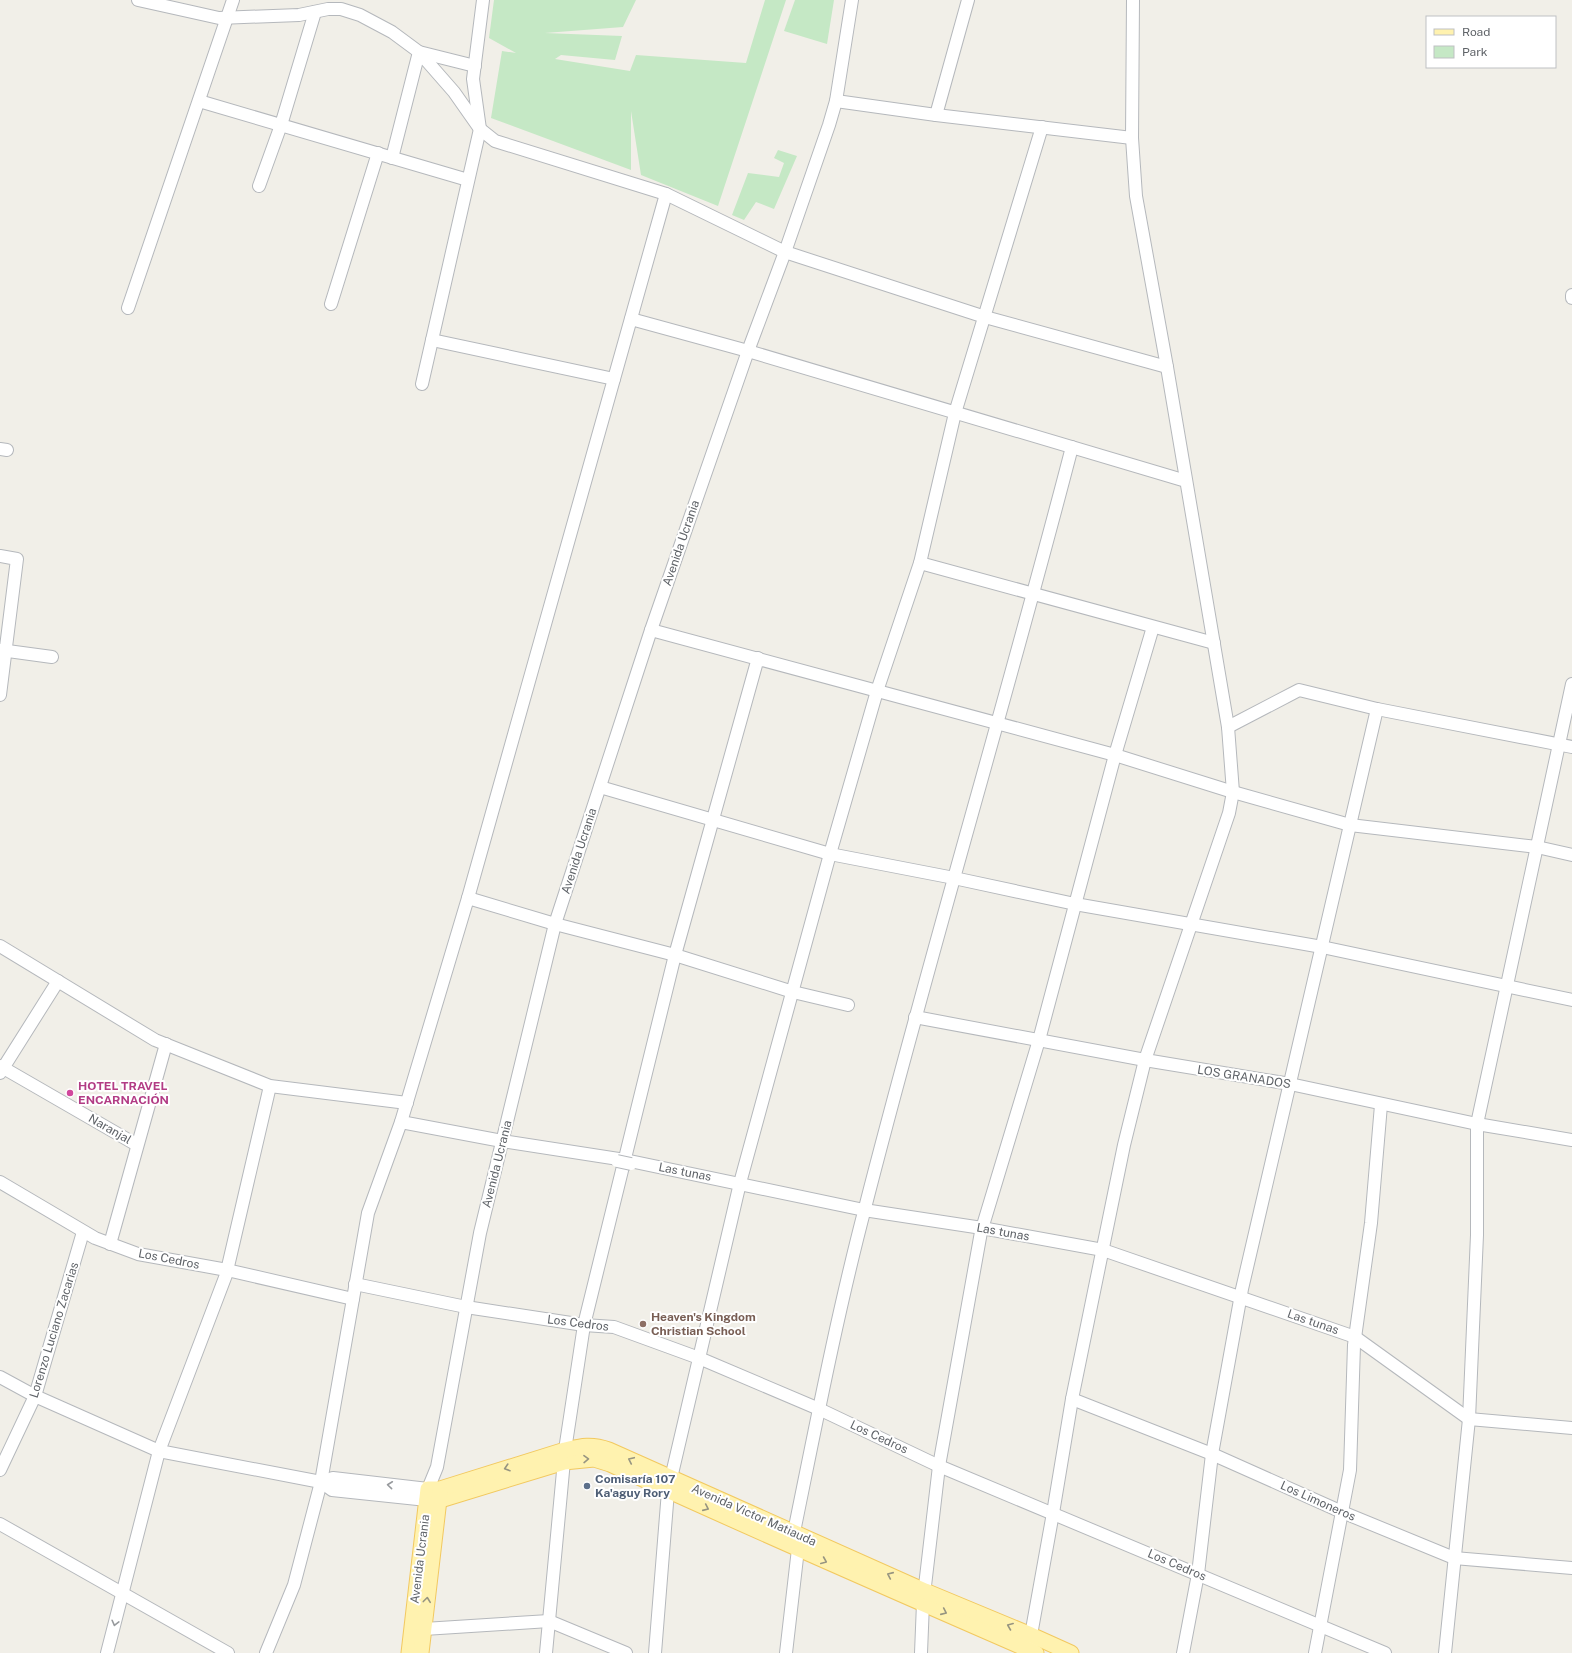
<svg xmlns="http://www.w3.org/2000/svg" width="1572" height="1653" font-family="'Public Sans',sans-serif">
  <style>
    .green { fill: #c5e8c5 }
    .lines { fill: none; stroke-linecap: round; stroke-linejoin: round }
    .minor-casing { stroke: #b5b8bc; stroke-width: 14 }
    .major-casing { stroke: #f2c960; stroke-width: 17 }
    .minor { stroke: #fff; stroke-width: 12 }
    .major { stroke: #fff2af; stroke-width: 15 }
    .minor-bridge-casing { stroke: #b5b8bc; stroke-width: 14; stroke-linecap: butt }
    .minor-bridge { stroke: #fff; stroke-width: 12 }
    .oneway { stroke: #979581 }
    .oneway2 { stroke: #979a9d }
    .hotel-dot { fill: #d1479c; stroke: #fff; stroke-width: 1.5 }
    .education-dot { fill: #8d6e63; stroke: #fff; stroke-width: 1.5 }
    .service-dot { fill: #5c6f8a; stroke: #fff; stroke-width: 1.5 }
    .labels { text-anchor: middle; stroke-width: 4; stroke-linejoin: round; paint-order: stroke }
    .street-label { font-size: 12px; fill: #5f6368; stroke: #fff }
    .hotel-label { font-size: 12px; font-weight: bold; fill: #b23c85; stroke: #fff; text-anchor: start }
    .education-label { font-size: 12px; font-weight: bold; fill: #785e54; stroke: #fff; text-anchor: start }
    .service-label { font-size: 12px; font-weight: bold; fill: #4e5e75; stroke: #fff; text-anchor: start }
  </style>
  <rect width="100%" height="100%" fill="#f1efe8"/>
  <g class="green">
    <path d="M 494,0 L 636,0 L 623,27 L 545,33 L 622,36 L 615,60 L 561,55 L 555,59 L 630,71 L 636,55 L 746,63 L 765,0 L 786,0 L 718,206 L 641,175 L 631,111 L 631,170 L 491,118 L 502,51 L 516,53 L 489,38 Z"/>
    <path d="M 795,0 L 834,0 L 827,44 L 784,31 Z"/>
    <path d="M 778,150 L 797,156 L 774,209 L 756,202 L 744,220 L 732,215 L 748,173 L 779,177 L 784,163 L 774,158 Z"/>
  </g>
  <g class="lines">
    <g class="minor-casing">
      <g id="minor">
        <path d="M 138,0 L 219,18 L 299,15 L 328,9 L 341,9 L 360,15 L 392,32 L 419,52 L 454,92 L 480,129 L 495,141 L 666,194 L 785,252 L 985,317 L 1167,367"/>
        <path d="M 199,101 L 468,180"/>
        <path d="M 836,101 L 936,115 L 1132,138"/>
        <path d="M 936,115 L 968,0"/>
        <path d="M 392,158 L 419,52 L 475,66"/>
        <path d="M 259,186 L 281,125 L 315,12"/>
        <path d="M 1572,295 L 1572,298"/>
        <path d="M 331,304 L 378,153"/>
        <path d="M 128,308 L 233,0"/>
        <path d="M 631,319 L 748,351 L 1186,481"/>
        <path d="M 432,340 L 614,379"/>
        <path d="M 422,384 L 480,129 L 473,79 L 483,0"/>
        <path d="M 0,449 L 7,450"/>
        <path d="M 0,556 L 17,559 L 0,695"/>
        <path d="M 920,563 L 1214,643"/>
        <path d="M 651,630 L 1115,755 L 1233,792 L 1350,825 L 1537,847 L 1572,855"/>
        <path d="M 0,650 L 52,657"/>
        <path d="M 1228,727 L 1299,690 L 1377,709 L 1572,747"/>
        <path d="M 600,787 L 830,854 L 954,878 L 1075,904 L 1322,947 L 1572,1000"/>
        <path d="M 468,898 L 555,924 L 675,955 L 793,992 L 848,1005"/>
        <path d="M 0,946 L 155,1040 L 270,1086 L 407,1103"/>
        <path d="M 915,1017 L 1145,1060 L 1290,1084 L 1477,1124 L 1572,1140"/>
        <path d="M 0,1066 L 137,1145"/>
        <path d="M 0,1073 L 58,981"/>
        <path d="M 401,1122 L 502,1141 L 625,1160 L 864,1210 L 982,1228 L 1103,1250 L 1355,1337 L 1469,1419 L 1572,1428"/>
        <path d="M 0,1182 L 95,1238 L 138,1254 L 227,1270 L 353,1299"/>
        <path d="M 110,1244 L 166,1044"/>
        <path d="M 355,1284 L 466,1307 L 584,1325 L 614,1327 L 699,1358 L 819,1409 L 939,1466 L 1385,1653"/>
        <path d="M 0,1377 L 35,1396 L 159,1451 L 321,1482"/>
        <path d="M 1072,1399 L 1212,1454 L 1342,1512 L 1454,1558 L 1572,1568"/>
        <path d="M 0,1470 L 35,1396 L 83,1232"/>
        <path d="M 427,1500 L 332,1490 L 321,1482 L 333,1478 L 428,1489 L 437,1467 L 480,1233 L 555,924 L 651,630 L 748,351 L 785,252 L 829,125 L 836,101 L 852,0"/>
        <path d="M 0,1524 L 228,1653"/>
        <path d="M 415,1627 L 424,1629 L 549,1621 L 626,1653"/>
        <path d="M 1032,1644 L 1031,1635 L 1053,1513 L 1072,1399 L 1124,1145 L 1145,1060 L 1229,813 L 1233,792 L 1228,727 L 1167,367 L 1136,196 L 1132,138 L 1133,0"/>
        <path d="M 107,1653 L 159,1451 L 226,1275 L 270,1086"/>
        <path d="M 266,1653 L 294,1585 L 321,1482 L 368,1213 L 401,1122 L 468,898 L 666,194"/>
        <path d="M 546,1653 L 565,1450 L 584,1325 L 675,955 L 758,658"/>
        <path d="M 655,1653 L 668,1491 L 740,1183 L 830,854 L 877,691 L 920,563 L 955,413 L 1042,127"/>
        <path d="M 786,1653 L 798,1549 L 794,1532 C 816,1424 837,1315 865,1208 C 930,953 1006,702 1072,447"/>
        <path d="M 921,1653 L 923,1603 L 939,1466 L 981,1232 L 1039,1040 L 1115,755 L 1153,627"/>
        <path d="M 1183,1653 L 1198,1574 L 1212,1454 L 1242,1289 L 1377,709"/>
        <path d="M 1315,1653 L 1350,1470 L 1354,1345 L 1371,1223 L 1381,1105"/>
        <path d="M 1445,1653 L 1469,1419 L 1477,1235 L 1477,1124 L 1572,684"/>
      </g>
    </g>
    <g class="major-casing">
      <g id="major">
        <path d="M 427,1500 L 440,1500 L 564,1462 L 594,1459 L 610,1464 C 751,1529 894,1591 1036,1653"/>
        <path d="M 409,1653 L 428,1489 L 440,1489 L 565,1450 C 582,1446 592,1444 609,1450 L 925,1591 L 1031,1635 L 1071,1653"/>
        <path d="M 421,1653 L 440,1491"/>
      </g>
    </g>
    <use href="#minor" class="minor"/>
    <use href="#major" class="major"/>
    <g class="minor-bridge-casing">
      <path id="minor-bridge" d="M 617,1161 L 631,1164"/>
    </g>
    <use href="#minor-bridge" class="minor-bridge"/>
  </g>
  <defs><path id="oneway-chevron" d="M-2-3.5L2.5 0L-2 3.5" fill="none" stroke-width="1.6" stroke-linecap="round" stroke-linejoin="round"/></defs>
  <g class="oneway">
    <use href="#oneway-chevron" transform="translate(586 1459) rotate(-1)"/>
    <use href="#oneway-chevron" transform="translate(631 1460) rotate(-155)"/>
    <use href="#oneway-chevron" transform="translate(507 1468) rotate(162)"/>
    <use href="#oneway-chevron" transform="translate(706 1508) rotate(24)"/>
    <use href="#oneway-chevron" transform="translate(824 1561) rotate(23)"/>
    <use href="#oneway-chevron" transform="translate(890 1575) rotate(-156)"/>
    <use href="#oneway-chevron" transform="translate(427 1600) rotate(-83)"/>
    <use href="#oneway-chevron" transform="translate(944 1612) rotate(24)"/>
    <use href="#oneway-chevron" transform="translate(1010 1626) rotate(-158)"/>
  </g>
  <g class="oneway2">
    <use href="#oneway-chevron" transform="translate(390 1485) rotate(-174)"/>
    <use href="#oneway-chevron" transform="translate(115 1623) rotate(104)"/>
  </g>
  <circle class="hotel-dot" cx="70" cy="1093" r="4"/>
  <circle class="education-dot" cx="643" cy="1324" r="4"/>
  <circle class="service-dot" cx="587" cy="1486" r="4"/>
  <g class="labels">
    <g class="street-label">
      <text transform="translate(681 543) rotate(-71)" y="4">Avenida Ucrania</text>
      <text transform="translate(579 851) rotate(-72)" y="4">Avenida Ucrania</text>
      <text transform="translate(1244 1077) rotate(9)" y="4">LOS GRANADOS</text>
      <text transform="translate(110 1129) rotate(30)" y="4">Naranjal</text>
      <text transform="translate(497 1164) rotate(-76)" y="4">Avenida Ucrania</text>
      <text transform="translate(685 1172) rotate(11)" y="4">Las tunas</text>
      <text transform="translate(1003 1232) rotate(10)" y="4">Las tunas</text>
      <text transform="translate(169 1259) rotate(11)" y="4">Los Cedros</text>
      <text transform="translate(1313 1322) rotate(19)" y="4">Las tunas</text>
      <text transform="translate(578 1323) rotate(7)" y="4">Los Cedros</text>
      <text transform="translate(54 1330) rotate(-73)" y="4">Lorenzo Luciano Zacarias</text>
      <text transform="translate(879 1437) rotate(25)" y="4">Los Cedros</text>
      <text transform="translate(1318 1501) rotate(24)" y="4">Los Limoneros</text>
      <text transform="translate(754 1515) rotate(24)" y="4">Avenida Victor Matiauda</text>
      <text transform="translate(420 1559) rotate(-83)" y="4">Avenida Ucrania</text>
      <text transform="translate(1177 1565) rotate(23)" y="4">Los Cedros</text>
    </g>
    <g class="hotel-label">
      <text x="78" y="1090">HOTEL TRAVEL<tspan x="78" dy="14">ENCARNACIÓN</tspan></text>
    </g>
    <g class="education-label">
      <text x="651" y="1321">Heaven's Kingdom<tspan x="651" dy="14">Christian School</tspan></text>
    </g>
    <g class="service-label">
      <text x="595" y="1483">Comisaría 107<tspan x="595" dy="14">Ka'aguy Rory</tspan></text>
    </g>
  </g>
  <rect x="1426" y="16" width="130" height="52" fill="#ffffff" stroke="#bfc1c3"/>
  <rect x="1434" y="29" width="20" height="6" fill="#fff2af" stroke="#bfc1c3"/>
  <text x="1462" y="36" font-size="12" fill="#5f6368">Road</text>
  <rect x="1434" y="46" width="20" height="12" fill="#c5e8c5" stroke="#bfc1c3"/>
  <text x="1462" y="56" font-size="12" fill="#5f6368">Park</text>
</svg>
